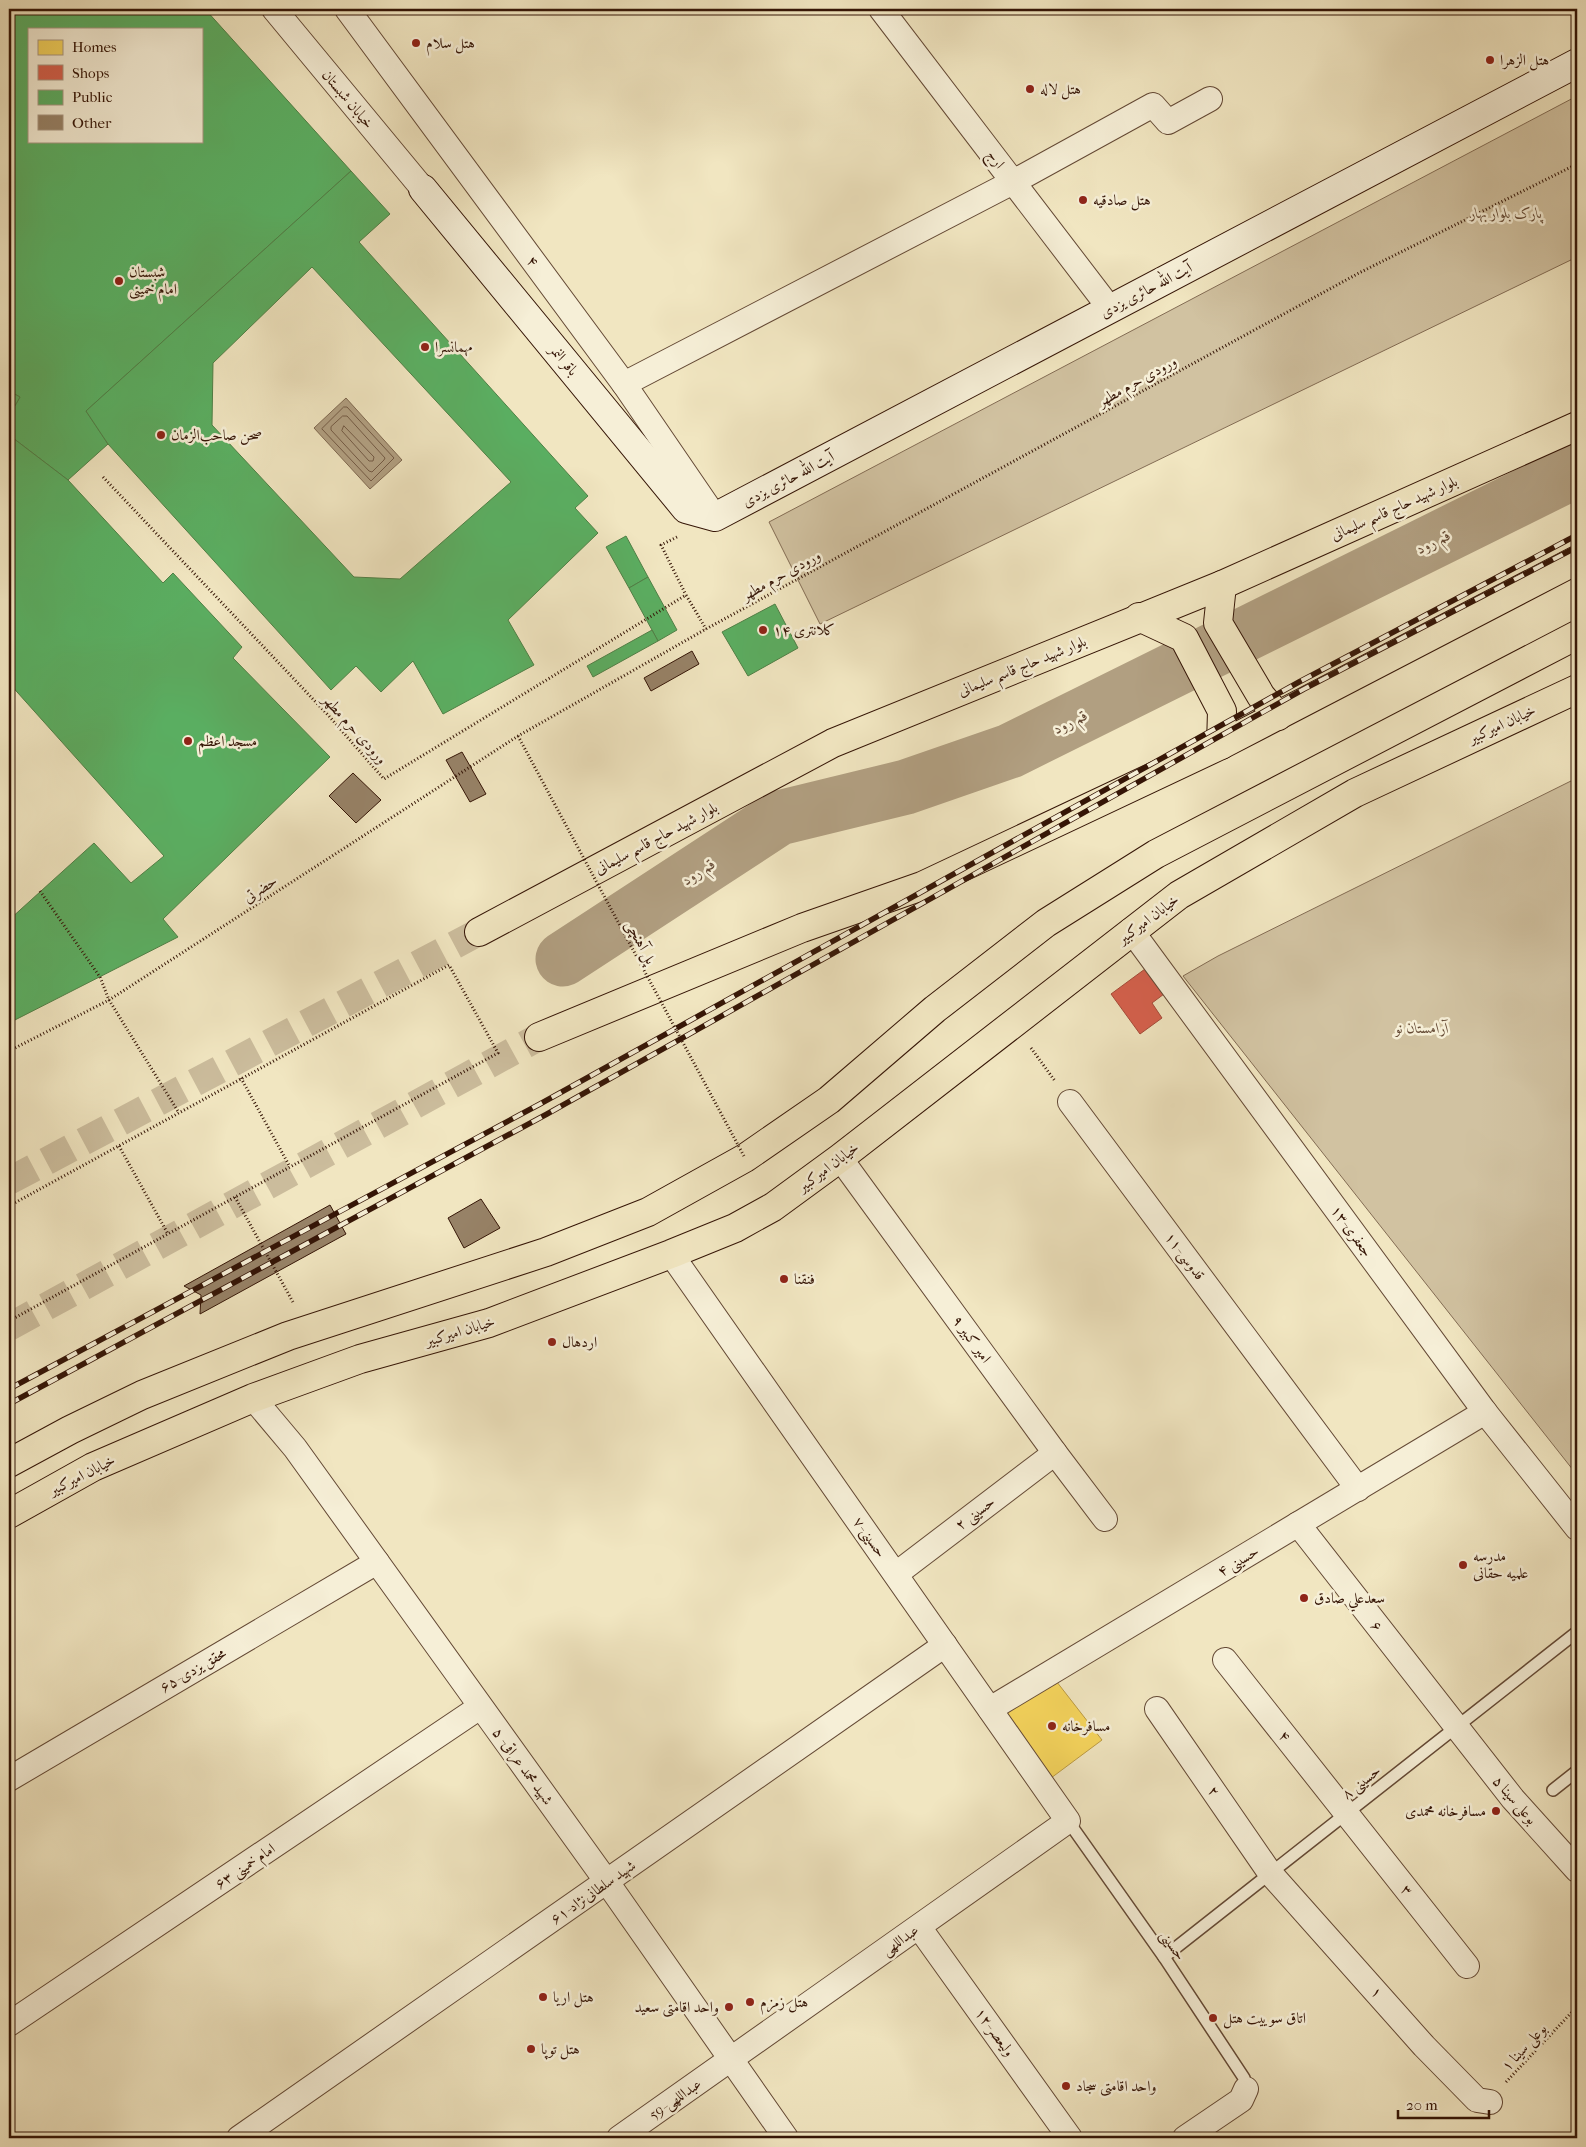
<svg xmlns="http://www.w3.org/2000/svg" width="1586" height="2147" font-family="'IM FELL French Canon',Amiri,serif">
  <style>
    .green { fill: #d1c2a1; stroke: #836c54 }
    .water { fill: #b19f81; stroke: #7f6850 }
    .homes { fill: #f6d55c; stroke: #bc9b42 }
    .shops { fill: #d6604d; stroke: #a64a38 }
    .public { fill: #5aae61; stroke: #4f8046; fill-rule: evenodd }
    .lines { fill: none; stroke-linecap: round; stroke-linejoin: round }
    .shore { stroke: #735a44; stroke-width: 1 }
    .river { stroke: #b19f81; stroke-width: 55 }
    .building { fill: #978267; stroke: #351506 }
    .primary-tunnel { stroke: #cbbc9c; stroke-width: 28; stroke-dasharray: 28 14; stroke-linecap: butt }
    .lane-casing { stroke: #644935; stroke-width: 14 }
    .street-casing { stroke: #644935; stroke-width: 26 }
    .secondary-casing { stroke: #351506; stroke-width: 30 }
    .primary-casing { stroke: #351506; stroke-width: 30 }
    .path { stroke: #351506; stroke-width: 3; stroke-dasharray: 1 2.5; stroke-linecap: butt }
    .lane { stroke: #f6efd7; stroke-width: 11 }
    .street { stroke: #f6efd7; stroke-width: 24 }
    .secondary { stroke: #f6efd7; stroke-width: 28 }
    .primary { stroke: #f1e6c1; stroke-width: 28 }
    .rail-casing { stroke: #351506; stroke-width: 5.5 }
    .rail { stroke: #f6efd7; stroke-width: 4; stroke-dasharray: 11; stroke-linecap: butt }
    .path-bridge { stroke: #351506; stroke-width: 3; stroke-dasharray: 1 2.5; stroke-linecap: butt }
    .poi-dot { fill: #8f2418; stroke: #f6efd7; stroke-width: 2 }
    .labels { text-anchor: middle; stroke-width: 5; stroke-linejoin: round; paint-order: stroke }
    .poi-label { font-size: 15px; fill: #351506; stroke: #f6efd7; text-anchor: start }
    .street-label { font-size: 15px; fill: #351506; stroke: #f6efd7 }
    .park-label { font-size: 15px; font-style: italic; fill: #644934; stroke: #f6efd7 }
    .water-label { font-size: 16px; font-style: italic; fill: #674c37; stroke: #f6efd7 }
  </style>
  <rect width="100%" height="100%" fill="#f1e6c1"/>
  <filter id="stains"><feTurbulence type="fractalNoise" baseFrequency=".004" numOctaves="4"/><feColorMatrix values="0 0 0 0 .2 0 0 0 0 .09 0 0 0 0 .02 0 0 0 .5 -.17"/></filter>
  <radialGradient id="worn" r=".72"><stop offset=".6" stop-color="#630" stop-opacity="0"/><stop offset="1" stop-color="#630" stop-opacity=".3"/></radialGradient>
  <g class="green">
    <path d="M 1577,96 L 1577,257 L 820,624 L 769,522 Z"/>
    <path d="M 1577,778 L 1577,1475 L 1183,976 L 1218,956 Z"/>
  </g>
  <path class="water" d="M 346,398 L 402,460 L 370,489 L 314,428 Z"/>
  <path class="homes" d="M 1053,1677 L 1102,1740 L 1047,1781 L 1003,1712 Z"/>
  <path class="shops" d="M 1145,969 L 1164,994 L 1152,1003 L 1162,1018 L 1140,1034 L 1111,994 Z"/>
  <g class="public">
    <path d="M 9,9 L 205,9 L 351,171 L 86,411 L 108,444 L 68,480 L 9,435 L 9,416 L 20,397 L 9,391 ZM 29,29 L 201,29 L 201,141 L 29,141 Z"/>
    <path d="M 351,171 L 390,214 L 359,242 L 588,496 L 575,508 L 598,533 L 508,620 L 534,665 L 443,714 L 413,661 L 381,692 L 356,666 L 331,690 L 108,444 L 86,411 ZM 312,267 L 511,482 L 400,579 L 354,577 L 212,425 L 213,363 Z"/>
    <path d="M 9,391 L 20,397 L 9,416 Z"/>
    <path d="M 9,435 L 68,480 L 163,583 L 173,573 L 242,647 L 233,658 L 330,757 L 163,919 L 178,937 L 9,1023 L 9,920 L 94,843 L 131,883 L 164,856 L 9,683 Z"/>
    <path d="M 626,536 L 648,577 L 629,588 L 606,547 Z"/>
    <path d="M 648,577 L 677,630 L 658,641 L 629,588 Z"/>
    <path d="M 775,604 L 798,648 L 748,676 L 722,632 Z"/>
    <path d="M 652,630 L 658,641 L 593,677 L 587,666 Z"/>
  </g>
  <g class="lines">
    <g class="shore">
      <path d="M 344,407 L 347,407 L 394,458 L 371,481 L 322,429 Z"/>
      <path d="M 343,416 L 347,416 L 385,458 L 384,460 L 372,472 L 369,471 L 331,430 L 331,427 Z"/>
      <path d="M 344,426 L 374,457 L 373,461 L 369,461 L 342,431 Z"/>
    </g>
    <path class="river" d="M 563,959 L 779,818 L 906,787 L 1010,751 L 1577,470"/>
  </g>
  <g class="building">
    <path d="M 692,651 L 699,664 L 651,691 L 644,678 Z"/>
    <path d="M 462,752 L 486,794 L 470,802 L 446,760 Z"/>
    <path d="M 353,773 L 381,800 L 356,823 L 329,796 Z"/>
    <path d="M 481,1199 L 500,1228 L 464,1248 L 448,1218 Z"/>
    <path d="M 330,1205 L 346,1234 L 200,1314 L 201,1295 L 184,1286 Z"/>
  </g>
  <g class="lines">
    <g class="primary-tunnel">
      <path d="M 9,1181 L 479,932"/>
      <path d="M 9,1327 L 539,1037"/>
    </g>
    <g class="lane-casing">
      <g id="lane">
        <path d="M 1553,1790 L 1577,1771"/>
        <path d="M 1068,1821 L 1164,1957 L 1244,2078 L 1246,2089"/>
        <path d="M 1164,1957 L 1577,1632"/>
      </g>
    </g>
    <g class="street-casing">
      <g id="street">
        <path d="M 274,9 L 423,189"/>
        <path d="M 347,9 L 624,384 L 715,517"/>
        <path d="M 881,9 L 1111,310"/>
        <path d="M 624,384 L 1013,182 L 1153,105 L 1168,122 L 1210,99"/>
        <path d="M 1131,930 L 1485,1412 L 1577,1528"/>
        <path d="M 1070,1102 L 1358,1489"/>
        <path d="M 840,1158 L 1055,1453 L 1105,1519"/>
        <path d="M 253,1398 L 295,1448 L 607,1882 L 786,2138"/>
        <path d="M 1298,1524 L 1513,1799 L 1577,1870"/>
        <path d="M 896,1574 L 1055,1453"/>
        <path d="M 1225,1660 L 1467,1966"/>
        <path d="M 990,1709 L 1485,1412"/>
        <path d="M 1157,1709 L 1270,1873 L 1424,2046 L 1477,2100 L 1490,2102"/>
        <path d="M 9,1779 L 377,1562"/>
        <path d="M 919,1927 L 1070,2138"/>
        <path d="M 9,2024 L 480,1707"/>
        <path d="M 239,2138 L 945,1645"/>
        <path d="M 619,2138 L 1068,1821 L 671,1254"/>
        <path d="M 1185,2138 L 1241,2100 L 1246,2089"/>
      </g>
    </g>
    <g class="secondary-casing">
      <path id="secondary" d="M 423,189 L 686,509 L 715,517 L 1577,63"/>
    </g>
    <g class="primary-casing">
      <g id="primary">
        <path d="M 1222,585 L 1218,623 L 1261,696 L 1278,716"/>
        <path d="M 1139,617 L 1184,638 L 1222,711 L 1221,745"/>
        <path d="M 479,932 L 833,743 L 1222,585 L 1577,426"/>
        <path d="M 539,1037 L 802,928 L 922,886 L 1221,745 L 1577,560"/>
        <path d="M 9,1463 L 70,1430 L 142,1395 L 288,1336 L 546,1252 L 648,1212 L 745,1158 L 829,1100 L 935,1009 L 1046,923 L 1156,854 L 1577,635"/>
        <path d="M 9,1514 L 93,1467 L 253,1398 L 360,1359 L 489,1323 L 671,1254 L 735,1228 L 773,1207 L 840,1158 L 1179,895 L 1355,793 L 1577,689"/>
      </g>
    </g>
    <g class="path">
      <path d="M 103,477 L 328,715 L 384,779 L 686,595 L 706,629"/>
      <path d="M 677,537 L 661,545 L 686,595"/>
      <path d="M 40,891 L 100,977 L 109,1000 L 179,1113"/>
      <path d="M 1031,1048 L 1055,1081"/>
      <path d="M 9,1051 L 109,1000 L 518,736 L 706,629 L 1359,273 L 1577,164"/>
      <path d="M 241,1078 L 290,1167"/>
      <path d="M 119,1146 L 168,1234"/>
      <path d="M 235,1197 L 294,1304"/>
      <path d="M 9,1206 L 449,965 L 498,1053 L 9,1321"/>
      <path d="M 1506,2082 L 1572,2012 L 1577,2009"/>
    </g>
    <use href="#lane" class="lane"/>
    <use href="#street" class="street"/>
    <use href="#secondary" class="secondary"/>
    <use href="#primary" class="primary"/>
    <g class="rail-casing">
      <g id="rail">
        <path d="M 9,1389 L 540,1104 L 1299,682 L 1577,535"/>
        <path d="M 9,1404 L 547,1114 L 1304,689 L 1577,547"/>
      </g>
    </g>
    <use href="#rail" class="rail"/>
    <path class="path-bridge" d="M 518,736 L 745,1158"/>
  </g>
  <g class="poi-dot">
    <circle cx="416" cy="43" r="5"/>
    <circle cx="1490" cy="60" r="5"/>
    <circle cx="1030" cy="89" r="5"/>
    <circle cx="1083" cy="200" r="5"/>
    <circle cx="119" cy="281" r="5"/>
    <circle cx="425" cy="347" r="5"/>
    <circle cx="161" cy="435" r="5"/>
    <circle cx="763" cy="630" r="5"/>
    <circle cx="188" cy="741" r="5"/>
    <circle cx="784" cy="1279" r="5"/>
    <circle cx="552" cy="1342" r="5"/>
    <circle cx="1463" cy="1565" r="5"/>
    <circle cx="1304" cy="1598" r="5"/>
    <circle cx="1052" cy="1726" r="5"/>
    <circle cx="1496" cy="1811" r="5"/>
    <circle cx="543" cy="1997" r="5"/>
    <circle cx="750" cy="2002" r="5"/>
    <circle cx="729" cy="2007" r="5"/>
    <circle cx="1213" cy="2018" r="5"/>
    <circle cx="531" cy="2049" r="5"/>
    <circle cx="1066" cy="2086" r="5"/>
  </g>
  <g class="labels">
    <g class="poi-label">
      <text x="426" y="48">هتل سلام</text>
      <text x="1500" y="65">هتل الزهرا</text>
      <text x="1040" y="94">هتل لاله</text>
      <text x="1093" y="205">هتل صادقیه</text>
      <text x="129" y="277">شبستان<tspan x="129" dy="17">امام خمینی</tspan></text>
      <text x="435" y="352">مهمانسرا</text>
      <text x="171" y="440">صحن صاحب‌الزمان</text>
      <text x="773" y="635">کلانتری ۱۴</text>
      <text x="198" y="746">مسجد اعظم</text>
      <text x="794" y="1284">فنقنا</text>
      <text x="562" y="1347">اردهال</text>
      <text x="1473" y="1561">مدرسه<tspan x="1473" dy="17">علمیه حقانی</tspan></text>
      <text x="1314" y="1603">سعدعلي صادق</text>
      <text x="1062" y="1731">مسافرخانه</text>
      <text x="1486" y="1816" text-anchor="end">مسافرخانه محمدی</text>
      <text x="553" y="2002">هتل اریا</text>
      <text x="760" y="2007">هتل زمزم</text>
      <text x="719" y="2012" text-anchor="end">واحد اقامتی سعید</text>
      <text x="1223" y="2023">اتاق سوییت هتل</text>
      <text x="541" y="2054">هتل توپا</text>
      <text x="1076" y="2091">واحد اقامتی سجاد</text>
    </g>
    <g class="street-label">
      <text transform="translate(348 99) rotate(50)" y="5">خیابان شبستان</text>
      <text transform="translate(996 159) rotate(53)" y="5">ارج</text>
      <text transform="translate(533 261) rotate(53)" y="5">۴</text>
      <text transform="translate(1146 290) rotate(-28)" y="5">آیت الله‌ حائری‌ یزدی</text>
      <text transform="translate(564 360) rotate(50)" y="5">باقر النمر</text>
      <text transform="translate(1137 381) rotate(-29)" y="5">ورودی حرم مطهر</text>
      <text transform="translate(788 479) rotate(-28)" y="5">آیت الله‌ حائری‌ یزدی</text>
      <text transform="translate(1394 508) rotate(-24)" y="5">بلوار شهید حاج قاسم سلیمانی</text>
      <text transform="translate(781 575) rotate(-29)" y="5">ورودی حرم مطهر</text>
      <text transform="translate(1022 666) rotate(-22)" y="5">بلوار شهید حاج قاسم سلیمانی</text>
      <text transform="translate(1502 724) rotate(-25)" y="5">خیابان امیرکبیر</text>
      <text transform="translate(355 729) rotate(48)" y="5">ورودی حرم مطهر</text>
      <text transform="translate(656 838) rotate(-28)" y="5">بلوار شهید حاج قاسم سلیمانی</text>
      <text transform="translate(260 889) rotate(-33)" y="5">حضرتی</text>
      <text transform="translate(1148 919) rotate(-37)" y="5">خیابان امیرکبیر</text>
      <text transform="translate(641 942) rotate(62)" y="5">پل آهنچی</text>
      <text transform="translate(828 1167) rotate(-37)" y="5">خیابان امیرکبیر</text>
      <text transform="translate(1352 1231) rotate(54)" y="5">جعفری-۱۳</text>
      <text transform="translate(1185 1256) rotate(53)" y="5">قدوسی-۱۱</text>
      <text transform="translate(460 1331) rotate(-17)" y="5">خیابان امیرکبیر</text>
      <text transform="translate(972 1339) rotate(54)" y="5">امیر کبیر ۹</text>
      <text transform="translate(82 1475) rotate(-27)" y="5">خیابان امیرکبیر</text>
      <text transform="translate(975 1513) rotate(-37)" y="5">حسینی ۲</text>
      <text transform="translate(870 1537) rotate(55)" y="5">حسینی-۷</text>
      <text transform="translate(1238 1561) rotate(-31)" y="5">حسینی ۴</text>
      <text transform="translate(1377 1626) rotate(52)" y="5">۶</text>
      <text transform="translate(193 1670) rotate(-30)" y="5">محقق یزدی-۶۵</text>
      <text transform="translate(1285 1736) rotate(52)" y="5">۴</text>
      <text transform="translate(523 1766) rotate(54)" y="5">شهید محمد عراقی- ۵</text>
      <text transform="translate(1361 1782) rotate(-38)" y="5">حسینی ۸</text>
      <text transform="translate(1214 1791) rotate(55)" y="5">۲</text>
      <text transform="translate(1515 1800) rotate(49)" y="5">بوعلی سینا ۵</text>
      <text transform="translate(245 1866) rotate(-34)" y="5">امام خمینی ۶۳</text>
      <text transform="translate(1407 1890) rotate(52)" y="5">۳</text>
      <text transform="translate(593 1892) rotate(-35)" y="5">شهید سلطانی‌نژاد-۶۱</text>
      <text transform="translate(900 1940) rotate(-35)" y="5">عبداللهی</text>
      <text transform="translate(1173 1945) rotate(55)" y="5">حسینی</text>
      <text transform="translate(1377 1992) rotate(48)" y="5">۱</text>
      <text transform="translate(995 2032) rotate(54)" y="5">ولیعصر-۱۲</text>
      <text transform="translate(1524 2047) rotate(-47)" y="5">بوعلی سینا ۱</text>
      <text transform="translate(675 2099) rotate(-35)" y="5">عبداللهی-59</text>
    </g>
    <g class="park-label">
      <text x="1506" y="218">پارک بلوار بهار</text>
      <text x="1422" y="1033">آرامستان نو</text>
    </g>
    <g class="water-label">
      <text transform="translate(1433 541) rotate(-26)" y="6">قم رود</text>
      <text transform="translate(1070 721) rotate(-26)" y="6">قم رود</text>
      <text transform="translate(698 871) rotate(-33)" y="6">قم رود</text>
    </g>
  </g>
  <rect width="1586" height="2147" fill="none" stroke="#f1e6c1" stroke-width="30"/>
  <rect x="10" y="10" width="1566" height="2127" fill="none" stroke="#351506" stroke-width="2.5"/>
  <rect x="15" y="15" width="1556" height="2117" fill="none" stroke="#351506"/>
  <rect x="28" y="28" width="175" height="115" fill="#f6efd7" stroke="#a99883"/>
  <rect x="38" y="40" width="25" height="15" fill="#f6d55c" stroke="#a99883"/>
  <text x="72" y="52" font-size="15" fill="#351506">Homes</text>
  <rect x="38" y="65" width="25" height="15" fill="#d6604d" stroke="#a99883"/>
  <text x="72" y="78" font-size="15" fill="#351506">Shops</text>
  <rect x="38" y="90" width="25" height="15" fill="#5aae61" stroke="#a99883"/>
  <text x="72" y="102" font-size="15" fill="#351506">Public</text>
  <rect x="38" y="115" width="25" height="15" fill="#978267" stroke="#a99883"/>
  <text x="72" y="128" font-size="15" fill="#351506">Other</text>
  <path d="M1398 2110v8h91v-8" fill="none" stroke="#351506" stroke-width="2.5"/>
  <text x="1406" y="2110" font-size="15" fill="#351506" stroke="#f6efd7" stroke-width="4" paint-order="stroke">20 m</text>
  <rect width="100%" height="100%" filter="url(#stains)"/>
  <rect width="100%" height="100%" fill="url(#worn)"/>
</svg>
